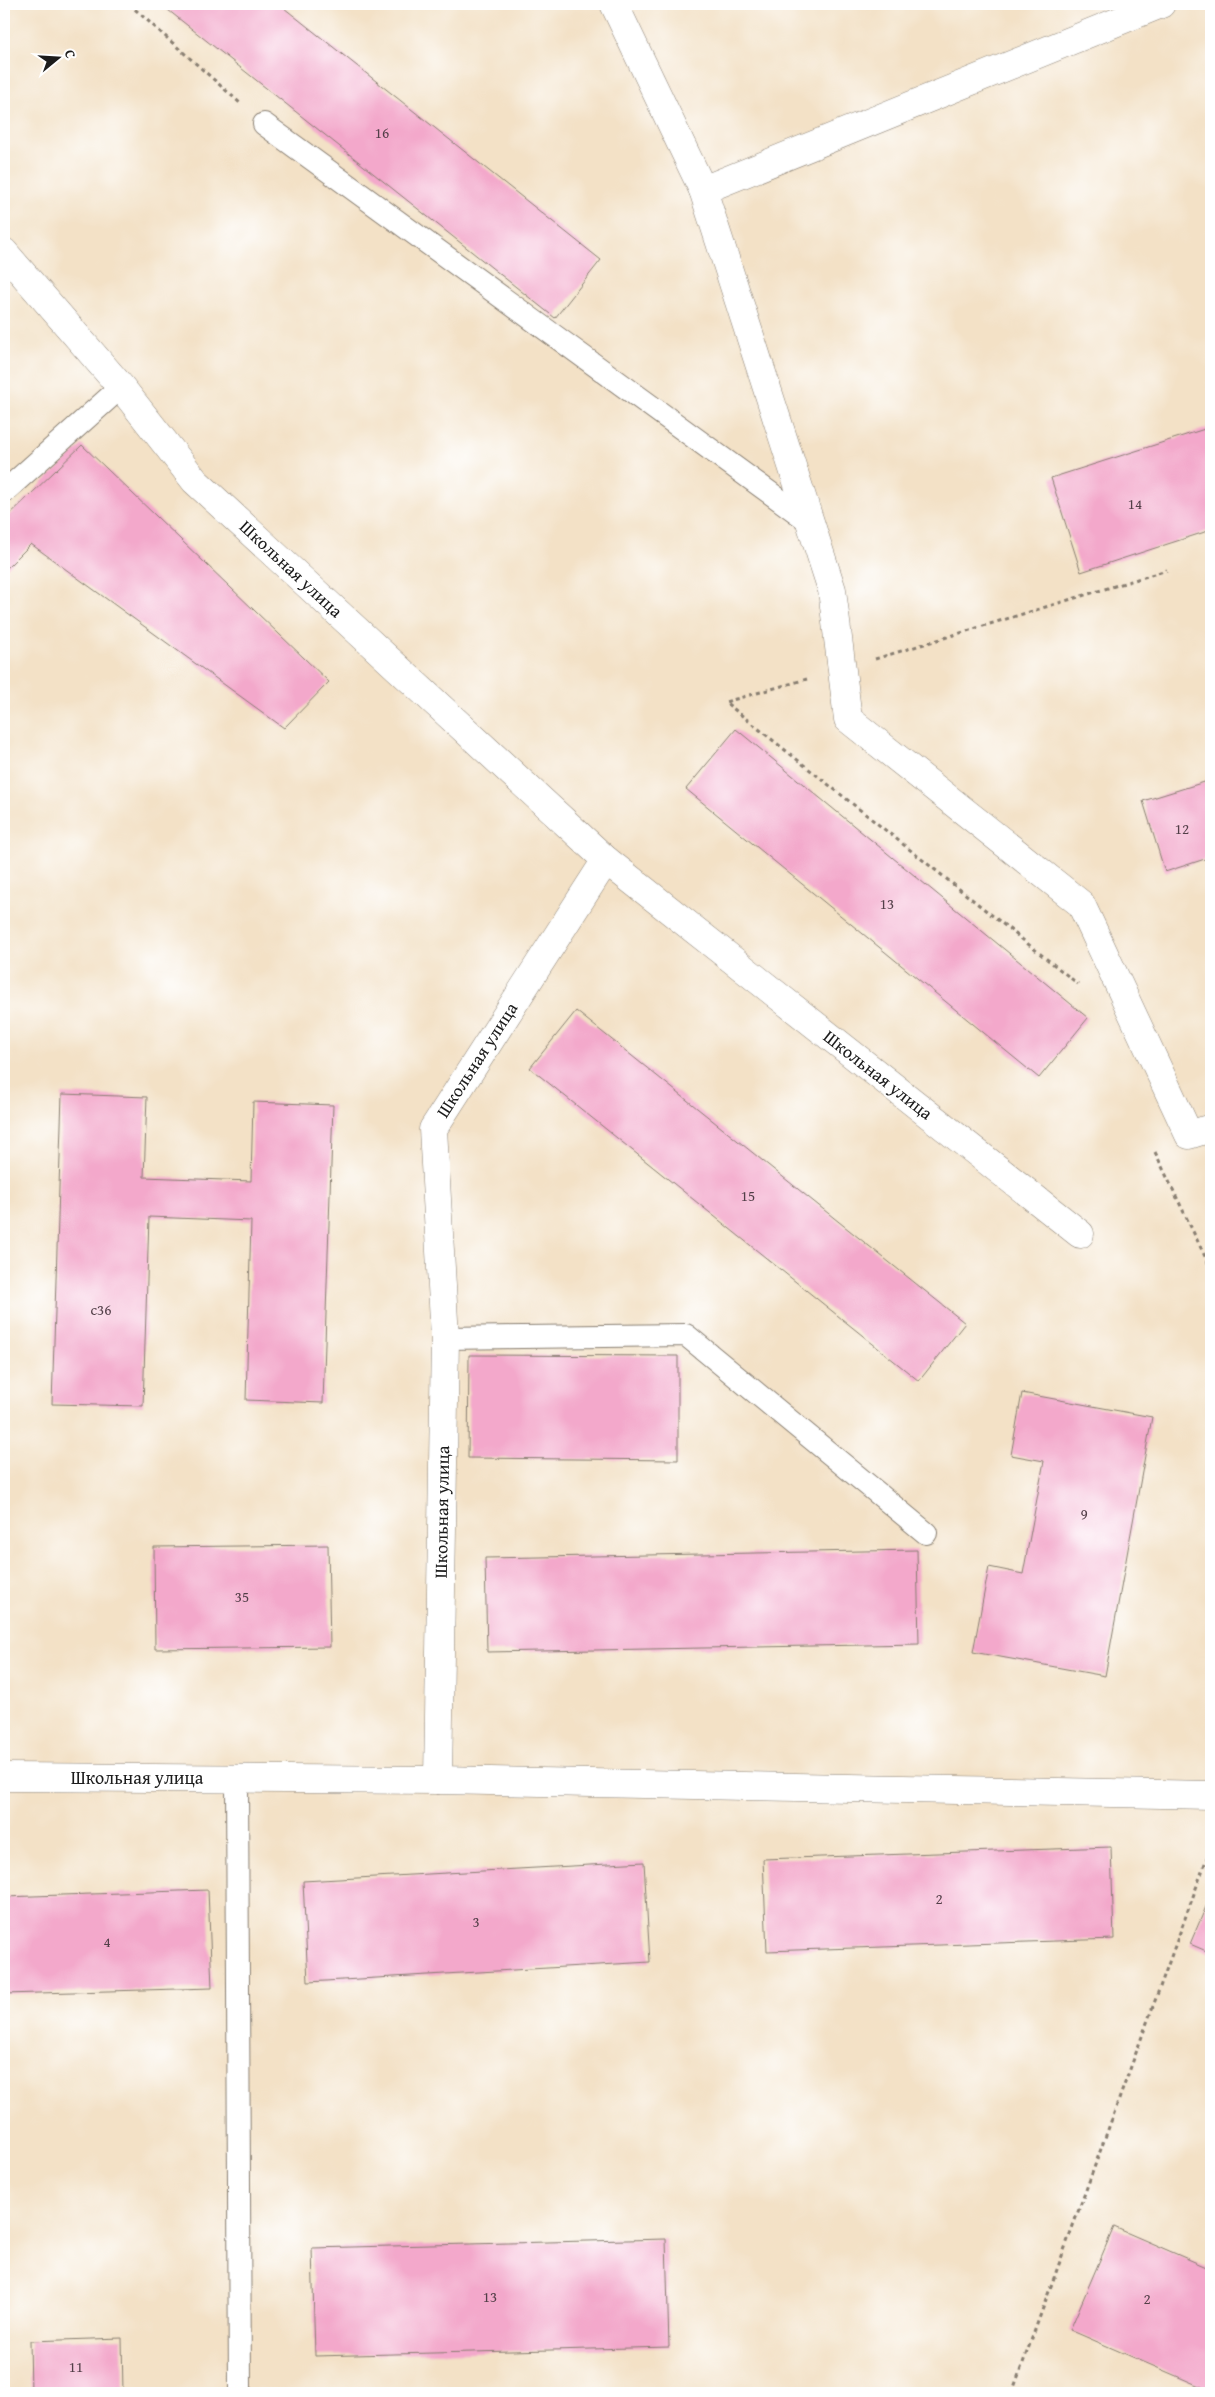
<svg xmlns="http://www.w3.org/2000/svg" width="1215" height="2397" font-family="'Gentium Book Plus',serif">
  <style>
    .building { fill: #f3a8cb }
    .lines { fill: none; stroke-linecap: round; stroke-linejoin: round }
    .service-casing { stroke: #887e71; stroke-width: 24 }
    .minor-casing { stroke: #887e71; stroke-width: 29 }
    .path { stroke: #887e71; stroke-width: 3; stroke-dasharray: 4 4; stroke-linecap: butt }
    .service { stroke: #fff; stroke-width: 22 }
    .minor { stroke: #fff; stroke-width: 28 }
    .labels { text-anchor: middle; stroke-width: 4; stroke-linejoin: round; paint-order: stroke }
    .number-label { font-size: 15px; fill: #523f48 }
    .street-label { font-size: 18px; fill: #1c1c1c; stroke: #fff }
  </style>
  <rect width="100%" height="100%" fill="#fff"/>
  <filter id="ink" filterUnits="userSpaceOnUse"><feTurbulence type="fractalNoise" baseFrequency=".02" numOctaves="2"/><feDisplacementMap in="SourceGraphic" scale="10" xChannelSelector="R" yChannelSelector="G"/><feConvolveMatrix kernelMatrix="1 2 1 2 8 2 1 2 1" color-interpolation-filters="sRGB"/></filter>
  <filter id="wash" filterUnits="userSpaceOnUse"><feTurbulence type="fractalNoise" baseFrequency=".0096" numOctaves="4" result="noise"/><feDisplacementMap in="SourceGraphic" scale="20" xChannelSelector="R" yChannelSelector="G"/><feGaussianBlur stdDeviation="1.12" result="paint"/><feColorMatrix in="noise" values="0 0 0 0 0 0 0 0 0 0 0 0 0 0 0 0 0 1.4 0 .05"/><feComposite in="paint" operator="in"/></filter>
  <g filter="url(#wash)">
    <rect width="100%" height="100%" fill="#f3e1c6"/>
    <g id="blocks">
      <g class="building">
        <path d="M 164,4 L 279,4 L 601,260 L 555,318 L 163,6 Z"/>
        <path d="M 1211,427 L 1211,530 L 1081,572 L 1051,478 Z"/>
        <path d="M 82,445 L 329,682 L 284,728 L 31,544 L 4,571 L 4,520 Z"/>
        <path d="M 736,729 L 1088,1018 L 1039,1078 L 686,789 Z"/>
        <path d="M 1211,780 L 1211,857 L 1165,872 L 1143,801 Z"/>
        <path d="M 576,1011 L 965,1323 L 919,1381 L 530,1068 Z"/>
        <path d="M 62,1094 L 147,1097 L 144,1177 L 251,1181 L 253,1102 L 333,1105 L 323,1403 L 246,1400 L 251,1221 L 149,1217 L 143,1406 L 52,1404 Z"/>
        <path d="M 469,1355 L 678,1356 L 678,1460 L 468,1458 Z"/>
        <path d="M 1022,1393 L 1152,1417 L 1105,1676 L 973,1652 L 989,1567 L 1023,1574 L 1044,1461 L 1011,1455 Z"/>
        <path d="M 328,1545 L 330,1647 L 155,1649 L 154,1547 Z"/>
        <path d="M 917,1550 L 919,1644 L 487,1652 L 485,1558 Z"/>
        <path d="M 1111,1847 L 1114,1939 L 767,1951 L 763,1859 Z"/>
        <path d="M 644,1862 L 650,1962 L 308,1982 L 303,1881 Z"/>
        <path d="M 208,1890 L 212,1988 L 4,1994 L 4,1897 Z"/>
        <path d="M 1211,1895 L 1211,1953 L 1190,1944 Z"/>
        <path d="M 1114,2227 L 1211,2269 L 1211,2391 L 1070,2330 Z"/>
        <path d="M 666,2239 L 669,2347 L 315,2356 L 312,2248 Z"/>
        <path d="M 122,2338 L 123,2393 L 31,2393 L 30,2341 Z"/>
      </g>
    </g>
  </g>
  <g filter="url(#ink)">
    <use href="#blocks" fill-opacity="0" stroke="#887e71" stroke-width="1"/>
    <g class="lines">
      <g class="service-casing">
        <g id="service">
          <path d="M 264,124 L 810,522"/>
          <path d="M 4,492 L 121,387"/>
          <path d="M 445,1338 L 686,1335 L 926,1533"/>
          <path d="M 237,1779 L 240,2393"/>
        </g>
      </g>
      <g class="minor-casing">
        <g id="minor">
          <path d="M 614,4 L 703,190 L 832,590 L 848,719 L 1081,904 L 1189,1135 L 1211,1128"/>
          <path d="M 703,190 L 1161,4"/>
          <path d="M 4,252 L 121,387 L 195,481 L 606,860 L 1080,1234"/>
          <path d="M 4,1777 L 438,1780 L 445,1338 L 433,1129 L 606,860"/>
          <path d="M 438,1780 L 1211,1795"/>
        </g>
      </g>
      <g class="path">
        <path d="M 129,4 L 240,103"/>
        <path d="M 875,659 L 1167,570"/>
        <path d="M 807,679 L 725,702 L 1078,984"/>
        <path d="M 1155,1152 L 1211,1269"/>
        <path d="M 1012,2393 L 1211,1847"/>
      </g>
      <use href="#service" class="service"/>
      <use href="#minor" class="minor"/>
    </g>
  </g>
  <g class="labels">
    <g class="number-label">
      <text x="382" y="138">16</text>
      <text x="1135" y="509">14</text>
      <text x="1182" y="834">12</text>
      <text x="887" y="909">13</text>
      <text x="748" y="1201">15</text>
      <text x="101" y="1315">с36</text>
      <text x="1084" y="1519">9</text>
      <text x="242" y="1602">35</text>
      <text x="939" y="1904">2</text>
      <text x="476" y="1927">3</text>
      <text x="107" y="1947">4</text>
      <text x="490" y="2302">13</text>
      <text x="1147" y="2304">2</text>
      <text x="76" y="2372">11</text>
    </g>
    <g class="street-label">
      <text transform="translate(291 569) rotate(43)" y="6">Школьная улица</text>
      <text transform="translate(477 1060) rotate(-57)" y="6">Школьная улица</text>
      <text transform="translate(878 1075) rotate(38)" y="6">Школьная улица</text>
      <text transform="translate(442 1512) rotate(-89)" y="6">Школьная улица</text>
      <text x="137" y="1784">Школьная улица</text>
    </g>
  </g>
  <rect width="1215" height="2397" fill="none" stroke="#fff" stroke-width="20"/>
  <g transform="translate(58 58) rotate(72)" stroke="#ffffff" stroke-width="4" paint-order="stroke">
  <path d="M0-4L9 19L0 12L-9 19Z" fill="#1c1c1c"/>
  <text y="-8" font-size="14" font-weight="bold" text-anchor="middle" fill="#1c1c1c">С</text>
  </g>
</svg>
